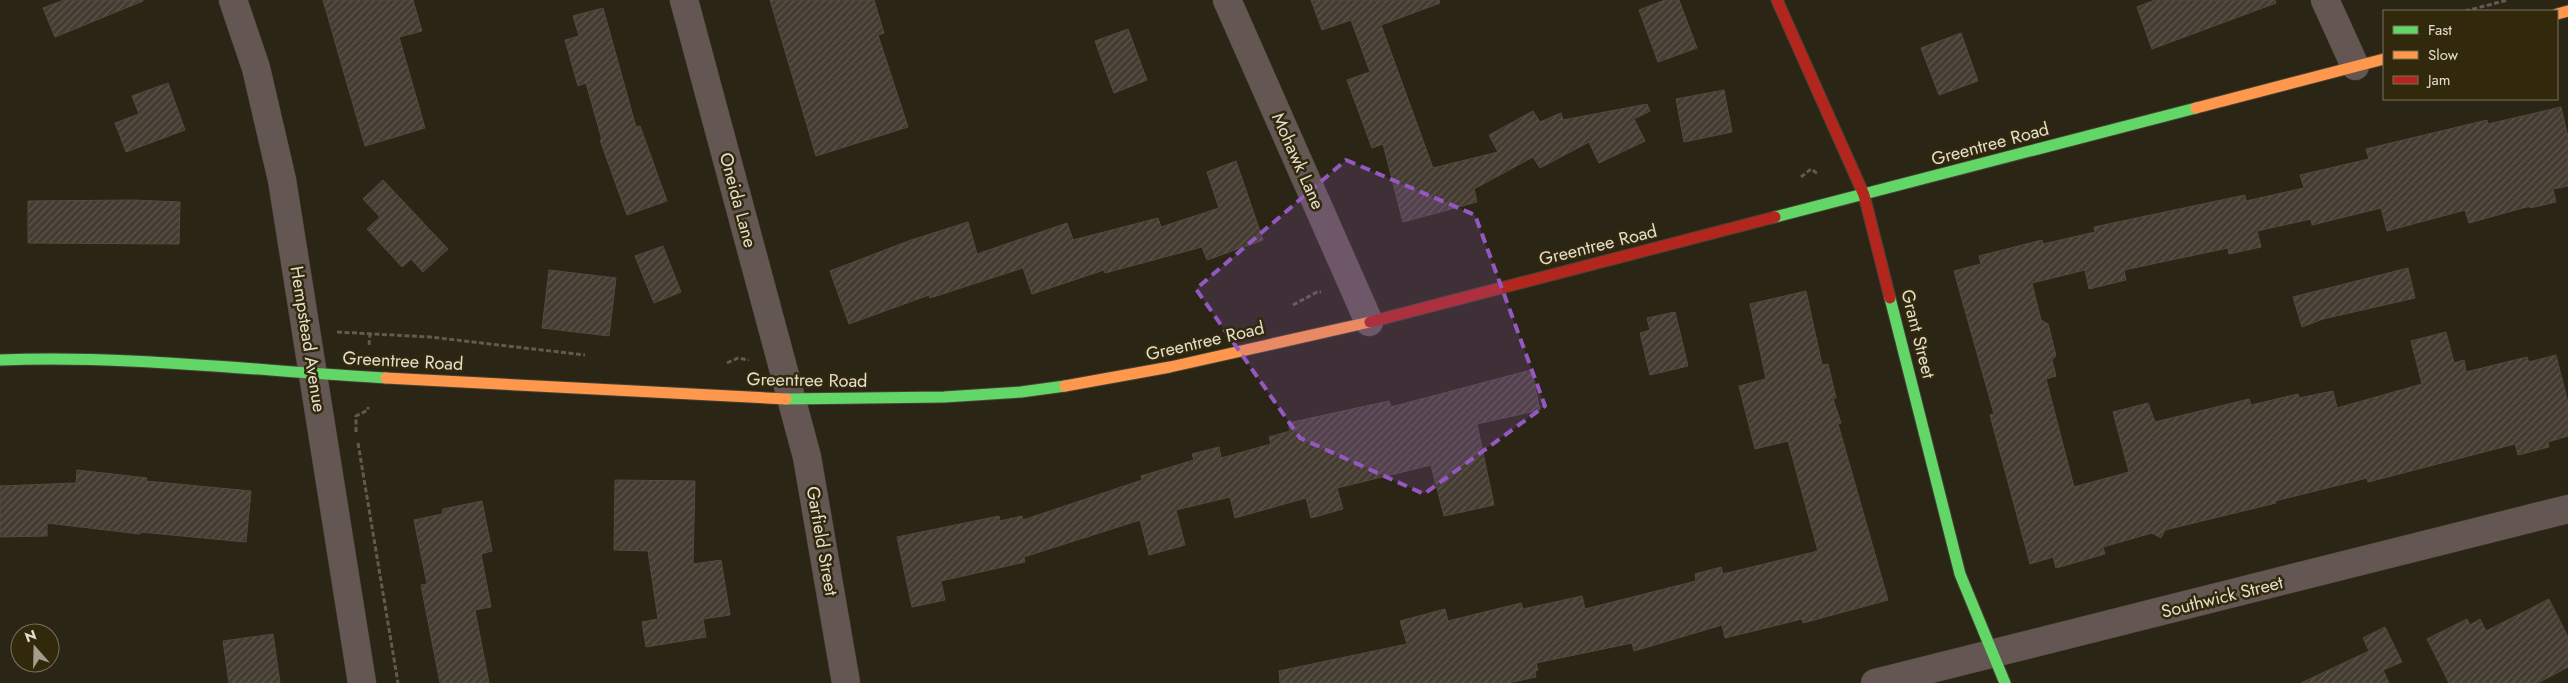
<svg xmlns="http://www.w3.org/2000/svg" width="2568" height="683" font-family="Jost,sans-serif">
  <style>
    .building { fill: url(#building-hatch); stroke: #524a40 }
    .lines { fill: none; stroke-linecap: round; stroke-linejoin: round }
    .street-casing { stroke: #464233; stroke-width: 29 }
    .fast-casing { stroke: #464233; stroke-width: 13 }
    .slow-casing { stroke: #464233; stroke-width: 13 }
    .jam-casing { stroke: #464233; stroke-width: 13 }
    .path { stroke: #615952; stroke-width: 3; stroke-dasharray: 5 2.5; stroke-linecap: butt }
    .street { stroke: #645753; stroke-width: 28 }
    .fast { stroke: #63d668; stroke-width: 11 }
    .slow { stroke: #ff974d; stroke-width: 11 }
    .jam { stroke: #b3261e; stroke-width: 11 }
    .marked { fill: #9558c2; fill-opacity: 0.2; stroke: #9558c2; stroke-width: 4; stroke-dasharray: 10 6; stroke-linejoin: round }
    .labels { text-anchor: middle; stroke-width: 5; stroke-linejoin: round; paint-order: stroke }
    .street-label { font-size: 18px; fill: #e3decd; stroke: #32290c }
  </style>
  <defs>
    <pattern id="building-hatch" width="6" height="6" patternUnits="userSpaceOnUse" patternTransform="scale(1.25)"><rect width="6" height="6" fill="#443b31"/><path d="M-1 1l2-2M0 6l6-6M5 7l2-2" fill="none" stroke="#5f574e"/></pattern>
  </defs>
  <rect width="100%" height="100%" fill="#2a2514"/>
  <g class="building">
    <path d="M 64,0 L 143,0 L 143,1 L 55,37 L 43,8 Z"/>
    <path d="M 323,0 L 413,0 L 422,31 L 399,37 L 425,128 L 365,146 Z"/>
    <path d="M 770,0 L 874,0 L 884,33 L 878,35 L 908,127 L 816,156 Z"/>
    <path d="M 1311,0 L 1439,0 L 1440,3 L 1381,25 L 1433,168 L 1498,152 L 1489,135 L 1533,111 L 1540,122 L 1561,113 L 1563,120 L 1647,104 L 1650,111 L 1634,119 L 1645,141 L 1599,163 L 1589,142 L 1540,168 L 1533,157 L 1474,189 L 1477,202 L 1403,222 L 1383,144 L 1372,148 L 1347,80 L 1370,72 L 1351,20 L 1322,30 Z"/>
    <path d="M 1665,0 L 1679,0 L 1697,48 L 1658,62 L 1639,10 Z"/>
    <path d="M 2155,0 L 2275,0 L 2276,3 L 2152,49 L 2137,7 Z"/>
    <path d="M 603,8 L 636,127 L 640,126 L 667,201 L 627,215 L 600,140 L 602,140 L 586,83 L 578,86 L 565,40 L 579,36 L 573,16 Z"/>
    <path d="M 1128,29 L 1147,80 L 1114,93 L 1095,41 Z"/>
    <path d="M 1961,33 L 1978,81 L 1939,95 L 1921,48 Z"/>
    <path d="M 168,83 L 185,130 L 126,152 L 115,123 L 139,114 L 132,96 Z"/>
    <path d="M 1724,90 L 1732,132 L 1684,142 L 1676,99 Z"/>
    <path d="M 2561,107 L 2568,137 L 2568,186 L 2553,189 L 2556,202 L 2530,208 L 2530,206 L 2469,223 L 2465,210 L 2387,231 L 2381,208 L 2312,225 L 2311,219 L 2257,231 L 2261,247 L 2229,254 L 2228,248 L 2124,270 L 2126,280 L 2089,289 L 2085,270 L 2032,283 L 2041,320 L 2048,324 L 2056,356 L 2052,360 L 2056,376 L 2046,379 L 2074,487 L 2129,472 L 2113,412 L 2148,403 L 2155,422 L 2249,399 L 2251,405 L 2298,394 L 2299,398 L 2333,391 L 2337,408 L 2422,384 L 2411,341 L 2446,332 L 2454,363 L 2464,360 L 2466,372 L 2527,357 L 2529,362 L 2556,355 L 2568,403 L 2568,436 L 2548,442 L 2549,447 L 2518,455 L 2515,444 L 2368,482 L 2367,478 L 2275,501 L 2276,503 L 2165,530 L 2161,538 L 2152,533 L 2103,547 L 2105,554 L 2056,568 L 2053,557 L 2030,564 L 1990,415 L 1994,414 L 1954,271 L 1981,264 L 1979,256 L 2042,240 L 2043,244 L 2095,232 L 2094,227 L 2245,195 L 2246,201 L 2304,188 L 2300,175 L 2369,159 L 2366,149 L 2487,120 L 2488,124 Z"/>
    <path d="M 1236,161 L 1263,240 L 1207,260 L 1202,247 L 1105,273 L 1104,270 L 1032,294 L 1023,268 L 930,298 L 929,295 L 849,324 L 830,271 L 911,240 L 968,222 L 977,254 L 1067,223 L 1073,240 L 1158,218 L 1161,227 L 1219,208 L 1207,172 Z"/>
    <path d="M 383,180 L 448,249 L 423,272 L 411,259 L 402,267 L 367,229 L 380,217 L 363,199 Z"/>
    <path d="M 134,200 L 180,202 L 179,244 L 28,243 L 28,201 Z"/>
    <path d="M 663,246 L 681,292 L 654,303 L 635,256 Z"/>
    <path d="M 2408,268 L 2415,298 L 2323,319 L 2302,327 L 2293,297 Z"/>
    <path d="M 549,270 L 616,278 L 609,336 L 542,328 Z"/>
    <path d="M 1806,291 L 1822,365 L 1828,364 L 1836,398 L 1833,399 L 1841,423 L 1838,424 L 1888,600 L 1803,623 L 1802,619 L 1725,638 L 1722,625 L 1634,651 L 1632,643 L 1536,663 L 1538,670 L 1535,671 L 1536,677 L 1508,683 L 1280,683 L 1279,671 L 1407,644 L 1400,621 L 1445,609 L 1448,621 L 1521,603 L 1523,609 L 1582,596 L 1585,609 L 1696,581 L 1695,574 L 1721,567 L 1723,574 L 1818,551 L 1788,441 L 1755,449 L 1739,386 L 1766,379 L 1750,304 Z"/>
    <path d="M 1675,312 L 1688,366 L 1650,375 L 1640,333 L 1650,330 L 1647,318 Z"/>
    <path d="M 1531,370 L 1540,410 L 1477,424 L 1494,505 L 1444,516 L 1431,465 L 1337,488 L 1343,509 L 1311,518 L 1306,498 L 1235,518 L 1230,497 L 1176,510 L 1185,545 L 1149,555 L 1140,520 L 1024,557 L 1025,562 L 941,581 L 945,600 L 912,607 L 897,537 L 999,516 L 1000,521 L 1022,516 L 1023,520 L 1142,480 L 1141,476 L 1194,460 L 1192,454 L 1219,447 L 1221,458 L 1271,444 L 1269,437 L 1290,431 L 1288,423 L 1389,401 L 1391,407 Z"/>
    <path d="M 77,470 L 147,478 L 146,481 L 251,491 L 246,542 L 140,532 L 140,534 L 47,523 L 47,536 L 0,537 L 0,486 L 76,483 Z"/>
    <path d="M 615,480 L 695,481 L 693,564 L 721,560 L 730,615 L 703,619 L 706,637 L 646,647 L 642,622 L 658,619 L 648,551 L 614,550 Z"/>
    <path d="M 482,501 L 492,551 L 481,554 L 491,607 L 475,610 L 489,683 L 440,683 L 421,585 L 427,584 L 414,520 L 442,514 L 443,509 Z"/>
    <path d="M 2549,599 L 2568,637 L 2568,667 L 2538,683 L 2449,683 L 2427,639 L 2467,619 L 2470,625 L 2480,619 L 2486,631 Z"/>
    <path d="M 2385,627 L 2402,662 L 2383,670 L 2389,683 L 2301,683 L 2369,651 L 2363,638 Z"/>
    <path d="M 273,634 L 280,683 L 229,683 L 223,641 Z"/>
  </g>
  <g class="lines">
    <g class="street-casing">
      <g id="street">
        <path d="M 233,0 L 256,68 L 282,180 L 362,683"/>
        <path d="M 684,0 L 807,457 L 846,683"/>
        <path d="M 1227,0 L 1369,322"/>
        <path d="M 2325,0 L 2355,66"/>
        <path d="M 1875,683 L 2568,509"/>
      </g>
    </g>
    <g class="fast-casing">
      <g id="fast">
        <path d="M 1775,217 L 2196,108"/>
        <path d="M 1890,298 L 1960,574 L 2005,683"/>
        <path d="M 0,360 C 129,355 258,371 386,378"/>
        <path d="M 786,399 L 944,397 L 1021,392 L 1065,386"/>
      </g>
    </g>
    <g class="slow-casing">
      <g id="slow">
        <path d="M 2557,14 L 2568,11"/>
        <path d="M 2196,108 L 2384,59"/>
        <path d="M 386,378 L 786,399"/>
        <path d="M 1065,386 L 1170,367 L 1370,322"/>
      </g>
    </g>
    <g class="jam-casing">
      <g id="jam">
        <path d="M 1777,0 L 1864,195 L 1890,298"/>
        <path d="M 1370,322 L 1775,217"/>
      </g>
    </g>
    <g class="path">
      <path d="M 2465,11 L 2508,0"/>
      <path d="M 1801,177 L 1811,169 L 1818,174"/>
      <path d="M 1293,305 L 1317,292 L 1321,292"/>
      <path d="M 337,332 L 430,337 L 585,355"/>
      <path d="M 369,345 L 370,334"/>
      <path d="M 727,363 L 738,358 L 749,360"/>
      <path d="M 356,432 L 356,416 L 368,410 L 368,407"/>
      <path d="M 358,443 L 398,683"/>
    </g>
    <use href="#street" class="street"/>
    <use href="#fast" class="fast"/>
    <use href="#slow" class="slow"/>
    <use href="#jam" class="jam"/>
  </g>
  <path class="marked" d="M 1346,160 L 1475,215 L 1545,406 L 1424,494 L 1300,438 L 1196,289 Z"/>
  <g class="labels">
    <g class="street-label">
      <text transform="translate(1990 144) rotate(-15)" y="6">Greentree Road</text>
      <text transform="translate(1298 161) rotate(66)" y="6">Mohawk Lane</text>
      <text transform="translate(738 200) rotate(75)" y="6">Oneida Lane</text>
      <text transform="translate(1598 245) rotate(-14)" y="6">Greentree Road</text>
      <text transform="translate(1918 334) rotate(76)" y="6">Grant Street</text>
      <text transform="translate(308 339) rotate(81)" y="6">Hempstead Avenue</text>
      <text transform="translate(1205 341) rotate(-13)" y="6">Greentree Road</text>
      <text transform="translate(403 361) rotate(3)" y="6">Greentree Road</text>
      <text transform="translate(807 380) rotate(1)" y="6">Greentree Road</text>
      <text transform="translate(822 541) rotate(80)" y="6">Garfield Street</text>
      <text transform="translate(2222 597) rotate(-14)" y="6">Southwick Street</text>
    </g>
  </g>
  <rect x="2383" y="10" width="175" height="90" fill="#32290c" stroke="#797159"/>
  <rect x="2393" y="26" width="25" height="8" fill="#63d668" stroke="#797159"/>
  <text x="2428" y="35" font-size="15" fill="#e3decd">Fast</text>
  <rect x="2393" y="51" width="25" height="8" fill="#ff974d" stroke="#797159"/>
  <text x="2428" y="60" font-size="15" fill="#e3decd">Slow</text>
  <rect x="2393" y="76" width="25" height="8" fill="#b3261e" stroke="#797159"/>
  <text x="2428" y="85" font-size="15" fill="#e3decd">Jam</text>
  <g transform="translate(35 648) rotate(340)"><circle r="24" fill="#32290c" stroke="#797159"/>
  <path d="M0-4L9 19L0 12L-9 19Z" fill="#a29d8c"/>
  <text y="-8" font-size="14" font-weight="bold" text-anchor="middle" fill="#e3decd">N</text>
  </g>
</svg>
